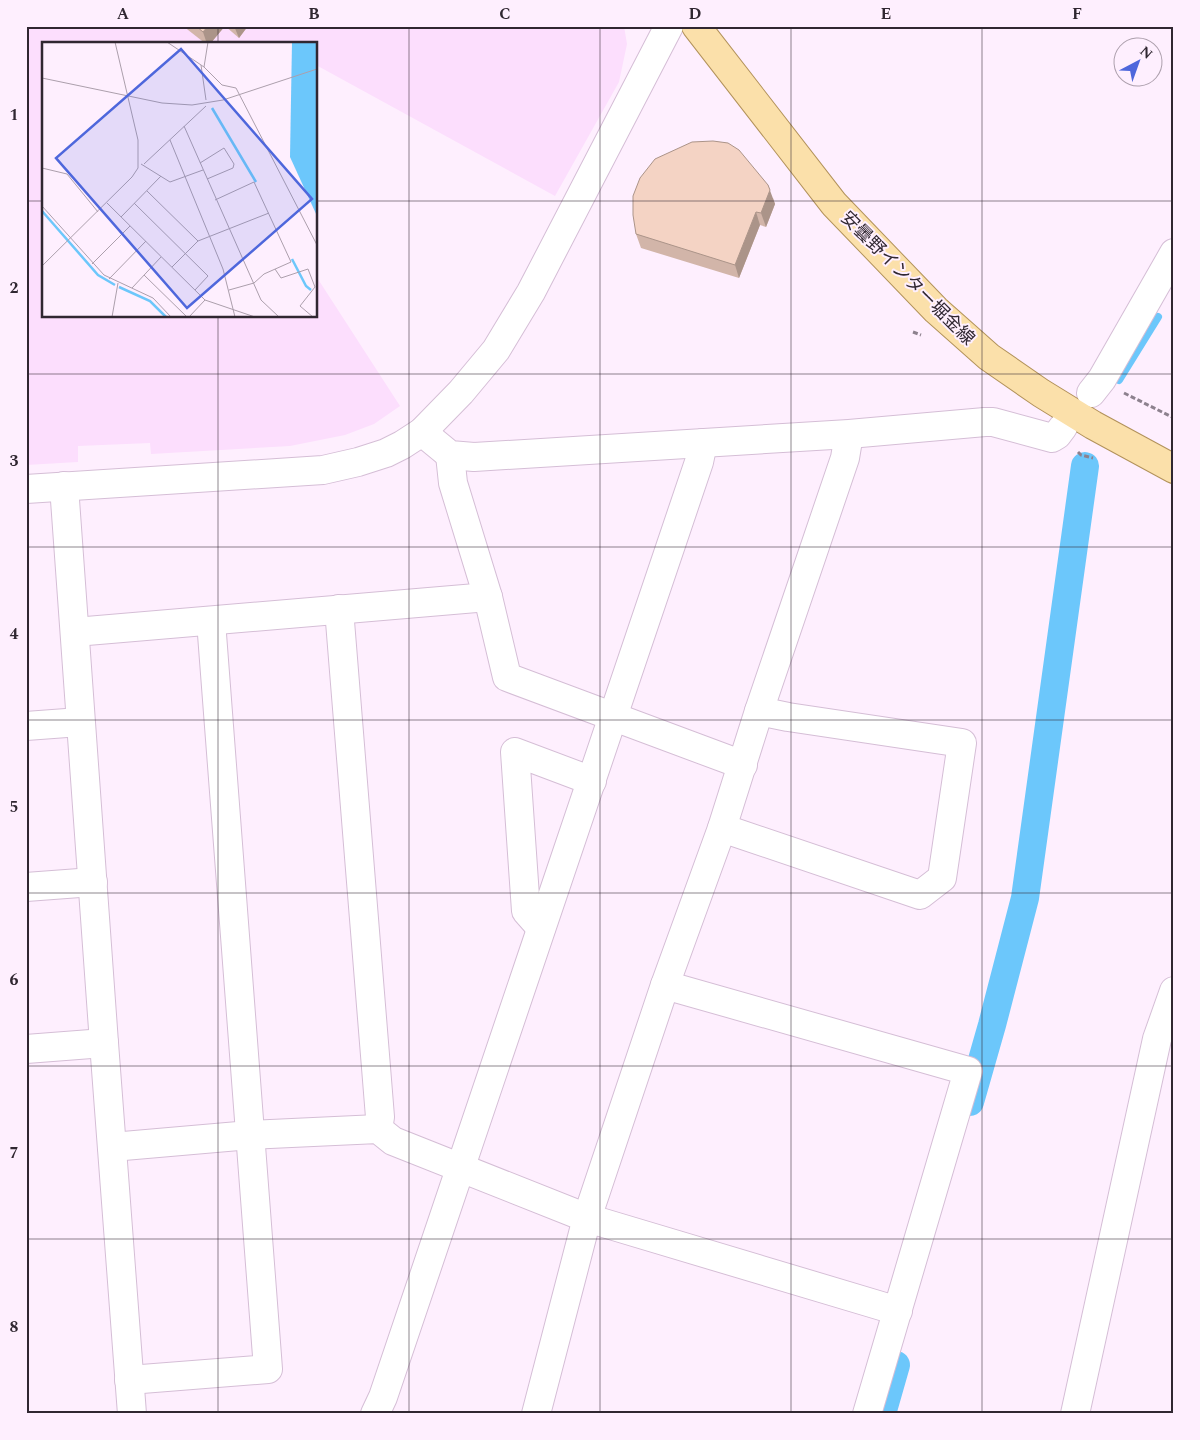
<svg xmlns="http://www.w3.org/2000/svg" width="1200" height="1440" font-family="Spectral,'Noto Sans JP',serif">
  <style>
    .built { fill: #fcdefd }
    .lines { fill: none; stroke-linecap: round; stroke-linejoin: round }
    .stream { stroke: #6cc7fb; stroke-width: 8 }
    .canal { stroke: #6cc7fb; stroke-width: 28 }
    .minor-casing { stroke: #d5bed6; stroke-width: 30 }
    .major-casing { stroke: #b2925b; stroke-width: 30 }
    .path { stroke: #8d818e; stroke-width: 3; stroke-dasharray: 5 2.5; stroke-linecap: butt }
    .minor { stroke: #fff; stroke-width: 28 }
    .major { stroke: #fbe0aa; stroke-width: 28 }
    .wall { fill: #d2b5a9 }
    .shaded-wall { fill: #ab9489 }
    .building { fill: #f4d3c4; stroke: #ab9489 }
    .grid { fill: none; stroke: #302731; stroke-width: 1; stroke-opacity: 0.55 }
    .labels { text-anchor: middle; stroke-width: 4; stroke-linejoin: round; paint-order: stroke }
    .street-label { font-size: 18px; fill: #302731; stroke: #feeffe }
    .inset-river { fill: none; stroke: #6cc7fb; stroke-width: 2.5 }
    .inset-road { fill: none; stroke: #ac9fac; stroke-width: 1 }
    .view { fill: #4e67dc; fill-opacity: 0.15; stroke: #4e67dc; stroke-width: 2.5 }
    .inset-edge { fill: none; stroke: #302731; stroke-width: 2.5 }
    .neatline { fill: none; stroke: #302731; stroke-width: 2 }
    .grid-label { font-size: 16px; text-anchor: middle; font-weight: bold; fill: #302731 }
  </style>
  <rect width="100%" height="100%" fill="#feeffe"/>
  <path class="built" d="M 26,26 L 624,26 L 627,44 L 619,82 L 555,196 L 316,65 L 316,44 L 44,44 L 44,316 L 316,316 L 316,276 L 400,406 L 374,424 L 345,435 L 290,446 L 151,454 L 150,443 L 78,446 L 78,462 L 26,465 Z"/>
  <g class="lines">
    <path class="stream" d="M 1119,380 L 1158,317"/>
    <g class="canal">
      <path d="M 970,1102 L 992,1025 L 1025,898 L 1085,466"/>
      <path d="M 882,1414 L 896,1365"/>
    </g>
    <g class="minor-casing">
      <g id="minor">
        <path d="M 1091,393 L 1102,379 L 1174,253"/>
        <path d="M 422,432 L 450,455 L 474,457 L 849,434 L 985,422 L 993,422 L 1052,438 L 1057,435 L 1063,427"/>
        <path d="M 450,455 L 453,483 L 488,597 L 507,677 L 743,765"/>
        <path d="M 64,486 L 104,1043 L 132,1414"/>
        <path d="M 26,489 L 323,470 L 358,462 L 386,453 L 402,445 L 422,432 L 461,392 L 496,350 L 531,292 L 669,26"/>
        <path d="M 339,609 L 380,1117 L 378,1129"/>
        <path d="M 75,632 L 488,597"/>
        <path d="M 26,726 L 80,722"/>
        <path d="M 722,828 L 920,895 L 942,878 L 962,743 L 788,717 L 759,711"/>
        <path d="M 26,887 L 93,882"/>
        <path d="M 541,928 L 526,911 L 515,752 L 592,781"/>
        <path d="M 665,985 L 968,1071 L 867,1414"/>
        <path d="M 26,1049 L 104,1043"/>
        <path d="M 112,1147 L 250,1135 L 378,1129 L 393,1141 L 587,1218 L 898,1311"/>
        <path d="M 129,1380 L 268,1369 L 211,621"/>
        <path d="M 375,1414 L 383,1397 L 699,462 L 703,443"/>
        <path d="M 536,1414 L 587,1218 L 665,985 L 722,828 L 759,711 L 845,458 L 849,434"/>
        <path d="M 1075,1414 L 1157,1039 L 1174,991"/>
      </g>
    </g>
    <g class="major-casing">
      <path id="major" d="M 696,26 L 834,204 L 936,310 L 989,357 L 1041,393 L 1093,425 L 1174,469"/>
    </g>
    <g class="path">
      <path d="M 913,332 L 921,335"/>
      <path d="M 1124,393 L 1174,418"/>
      <path d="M 1078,452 L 1081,455 L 1093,458"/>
    </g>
    <use href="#minor" class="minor"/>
    <use href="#major" class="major"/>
  </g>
  <g class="wall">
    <path d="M 183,26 L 225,26 L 210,44 L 206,44 Z"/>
    <path d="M 225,26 L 248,26 L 239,38 Z"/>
    <path d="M 773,198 L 775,204 L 766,227 L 760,225 L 739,278 L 641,248 L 636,234 Z"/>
  </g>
  <g class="shaded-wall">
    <path d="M 208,26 L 225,26 L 210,44 L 207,44 L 203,32 Z"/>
    <path d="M 234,26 L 248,26 L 239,38 Z"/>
    <path d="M 768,185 L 775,204 L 766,227 L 761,213 Z"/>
    <path d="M 756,212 L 760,225 L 739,278 L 735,265 Z"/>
  </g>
  <g class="building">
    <path d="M 196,26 L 208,26 L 203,32 Z"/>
    <path d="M 713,141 L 728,143 L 739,150 L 768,185 L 770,190 L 761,213 L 756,212 L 735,265 L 636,234 L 633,215 L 633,196 L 640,178 L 655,159 L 692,142 Z"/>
  </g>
  <path class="grid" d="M 218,26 L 218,44M 409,26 L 409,1414M 600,26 L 600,1414M 791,26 L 791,1414M 982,26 L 982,1414M 26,201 L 44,201M 316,201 L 1174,201M 218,316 L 218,1414M 26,374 L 1174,374M 26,547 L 1174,547M 26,720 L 1174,720M 26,893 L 1174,893M 26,1066 L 1174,1066M 26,1239 L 1174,1239"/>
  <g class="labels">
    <g class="street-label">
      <text transform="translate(908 278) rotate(45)" y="6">安曇野インター堀金線</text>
    </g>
  </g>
  <g transform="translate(42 42)">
    <rect width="275" height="275" fill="#feeffe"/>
    <path d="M 250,0 L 275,0 L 275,174 L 248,115 Z" fill="#6cc7fb"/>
    <path class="inset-river" d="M 170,66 L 214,140M 0,169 L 56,233 L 73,243M 250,217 L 264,244 L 269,248M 77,245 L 108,259 L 124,275"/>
    <path class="inset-road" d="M 125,0 L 162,25 L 180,43 L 194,46 L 275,203M 159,23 L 164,58M 162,25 L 166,0M 0,36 L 120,61 L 150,63 L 181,58 L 275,27M 142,84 L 219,258 L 237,275M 128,98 L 181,227 L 193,275M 158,121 L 182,106 L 192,122 L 191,126 L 165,137M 99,122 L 128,140 L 161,128M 102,122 L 164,64M 0,126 L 25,132 L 56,170M 105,149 L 156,199M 173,158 L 212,140 L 249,220 L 222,232 L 212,241 L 187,248M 65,161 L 163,258 L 213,275M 92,161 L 166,234 L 153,248M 0,164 L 62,233 L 111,256 L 129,275M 79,175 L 119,134M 50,222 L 88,184M 0,224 L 90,135 L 96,126 L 96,98 L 73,0M 130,225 L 156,199 L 227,171M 233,227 L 239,236 L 266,227 L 273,245 L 258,264 L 271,275M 102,233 L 145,275M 67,237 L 104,199M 90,246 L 119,215M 70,275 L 76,241M 147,275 L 163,258"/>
    <path class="view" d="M 139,7 L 270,157 L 145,266 L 14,116 Z"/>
    <rect width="275" height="275" class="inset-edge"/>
  </g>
  <rect width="1200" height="1440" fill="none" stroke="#feeffe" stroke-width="55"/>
  <g transform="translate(1138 62) rotate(41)"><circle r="24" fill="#feeffe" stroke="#ac9fac"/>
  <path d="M0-4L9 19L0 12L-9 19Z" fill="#4e67dc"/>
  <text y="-8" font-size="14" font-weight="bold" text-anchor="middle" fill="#302731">N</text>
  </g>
  <rect x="28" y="28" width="1144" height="1384" class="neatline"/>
  <g class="grid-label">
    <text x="123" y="19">A</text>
    <text x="314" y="19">B</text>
    <text x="505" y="19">C</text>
    <text x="695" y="19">D</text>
    <text x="886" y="19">E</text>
    <text x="1077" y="19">F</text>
    <text x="14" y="120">1</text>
    <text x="14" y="293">2</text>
    <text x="14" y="466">3</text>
    <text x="14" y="639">4</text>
    <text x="14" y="812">5</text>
    <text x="14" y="985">6</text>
    <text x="14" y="1158">7</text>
    <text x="14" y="1332">8</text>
  </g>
</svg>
